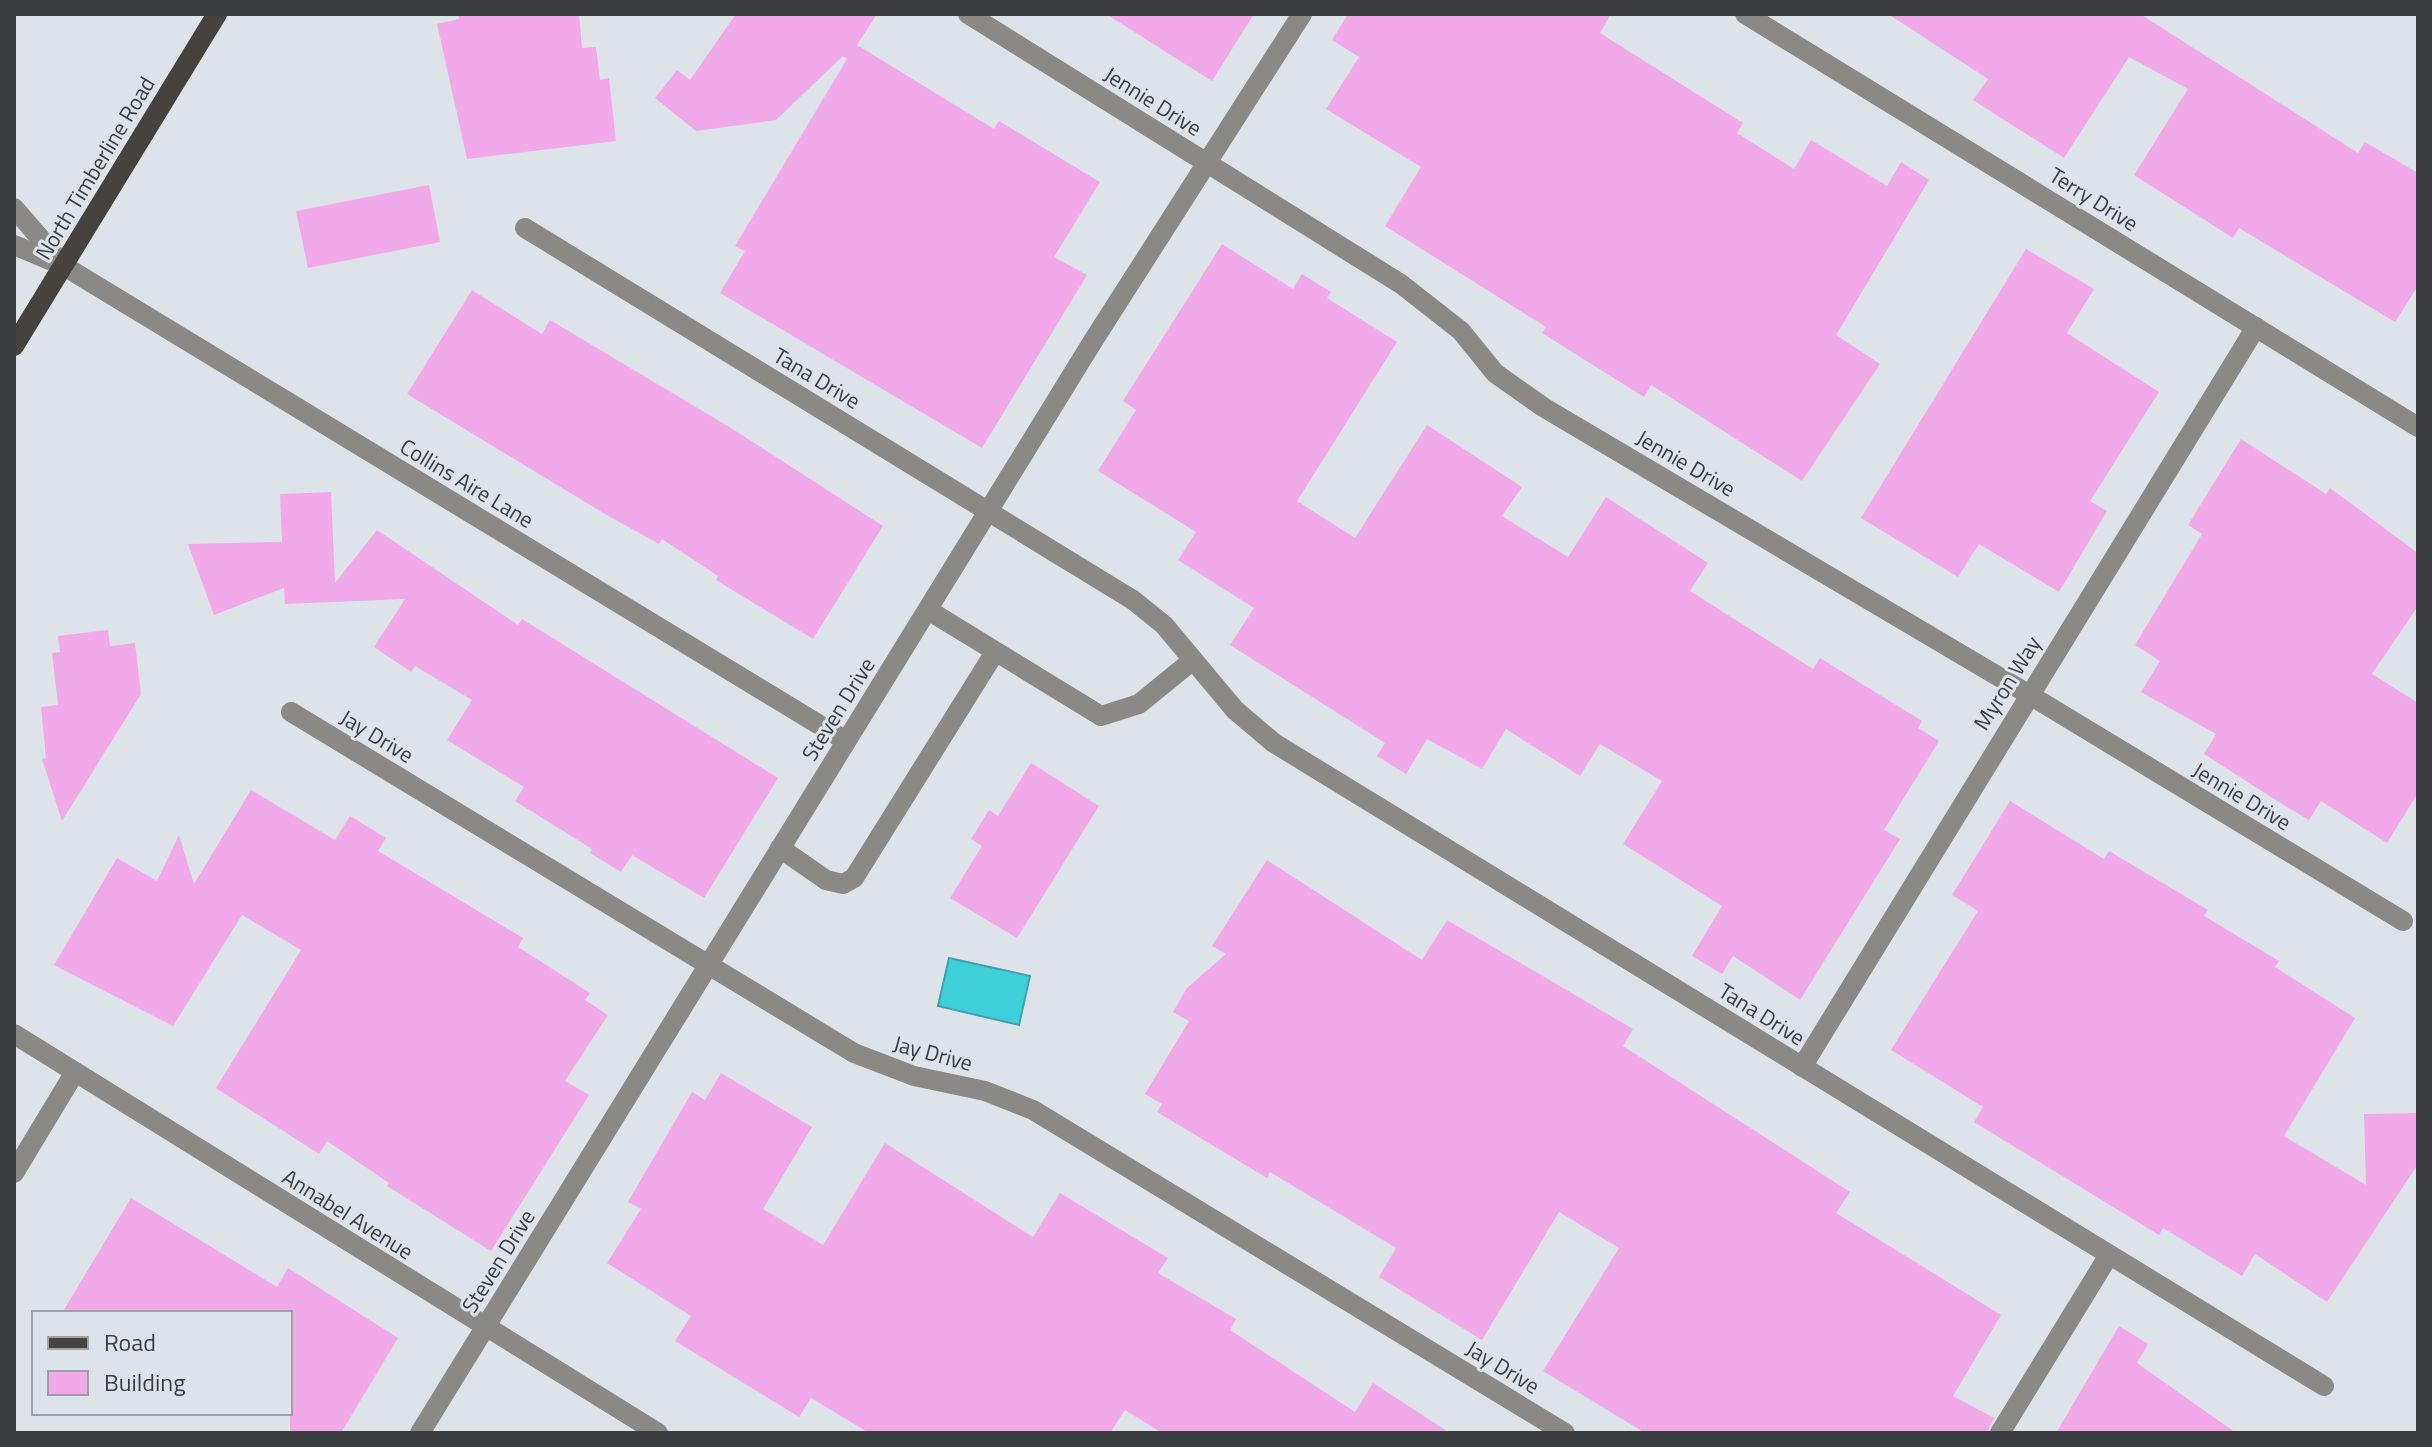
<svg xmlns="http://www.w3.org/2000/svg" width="2432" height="1447" font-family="'Titillium Web',sans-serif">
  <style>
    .water { fill: #3fcfda; stroke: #3ea3ac; stroke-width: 2 }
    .building { fill: #f1a9ea }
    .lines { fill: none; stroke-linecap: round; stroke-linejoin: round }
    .minor { stroke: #8b8986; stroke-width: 20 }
    .major { stroke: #46423d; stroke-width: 20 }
    .labels { text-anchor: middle; stroke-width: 6; stroke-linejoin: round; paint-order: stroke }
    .street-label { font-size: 22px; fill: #3b3d40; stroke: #dee3ea }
  </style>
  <rect width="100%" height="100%" fill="#dee3ea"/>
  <path class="water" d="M 949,958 L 1030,976 L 1019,1025 L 938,1006 Z"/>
  <g class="building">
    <path d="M 458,14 L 579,14 L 582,48 L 596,47 L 600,80 L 609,78 L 616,141 L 467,159 L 437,24 L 459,19 Z"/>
    <path d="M 736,14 L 877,14 L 857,45 L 994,129 L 999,121 L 1100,182 L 1054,257 L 1087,275 L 982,448 L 720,293 L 745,251 L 735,246 L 847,59 L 843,56 L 776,120 L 696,131 L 655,98 L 677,70 L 690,80 Z"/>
    <path d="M 1106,14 L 1254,14 L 1212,81 Z"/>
    <path d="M 1348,14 L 1611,14 L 1600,33 L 1743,123 L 1737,133 L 1794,169 L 1811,140 L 1887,186 L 1901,162 L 1929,180 L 1836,335 L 1880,364 L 1802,481 L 1651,385 L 1644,397 L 1542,333 L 1546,327 L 1385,226 L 1421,167 L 1326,109 L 1359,57 L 1332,40 Z"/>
    <path d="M 1888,14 L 2140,14 L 2358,153 L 2365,142 L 2418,173 L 2418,286 L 2395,322 L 2239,228 L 2233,238 L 2134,175 L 2188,89 L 2129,57 L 2064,158 L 1973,100 L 1988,79 Z"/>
    <path d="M 429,185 L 440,242 L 308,268 L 296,211 Z"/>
    <path d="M 1222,244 L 1293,289 L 1302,274 L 1331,292 L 1327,298 L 1397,342 L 1297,501 L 1355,538 L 1427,425 L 1522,487 L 1502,516 L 1568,557 L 1606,497 L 1708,563 L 1690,591 L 1813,669 L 1820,658 L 1922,721 L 1918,728 L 1939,741 L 1884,830 L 1900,839 L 1800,1000 L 1733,956 L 1722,974 L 1692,956 L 1722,906 L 1623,844 L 1662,781 L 1600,744 L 1580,776 L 1506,729 L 1482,769 L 1427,739 L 1406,774 L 1377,756 L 1385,743 L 1230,645 L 1254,608 L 1178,560 L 1196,532 L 1098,471 L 1136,410 L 1123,401 Z"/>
    <path d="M 2026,249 L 2094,289 L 2067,333 L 2159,392 L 2090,501 L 2107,511 L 2059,592 L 1979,544 L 1958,577 L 1861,518 Z"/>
    <path d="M 472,290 L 542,334 L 550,320 L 731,428 L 883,526 L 813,639 L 716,580 L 718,576 L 662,539 L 659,544 L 605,514 L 407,394 Z"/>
    <path d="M 2241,439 L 2326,494 L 2330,488 L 2418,553 L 2418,606 L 2372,674 L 2418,703 L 2418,793 L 2387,843 L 2321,801 L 2309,820 L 2285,806 L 2204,754 L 2216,734 L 2141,692 L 2160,661 L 2135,645 L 2202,534 L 2188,525 Z"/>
    <path d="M 331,492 L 335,583 L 377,530 L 518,625 L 522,619 L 778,778 L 704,898 L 632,855 L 621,872 L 590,853 L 592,849 L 515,801 L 524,787 L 447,740 L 472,700 L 415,666 L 411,672 L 374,647 L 405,599 L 285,604 L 284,588 L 214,615 L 188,544 L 282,542 L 280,494 Z"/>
    <path d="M 108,630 L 110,646 L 135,643 L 141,694 L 62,821 L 42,759 L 46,758 L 41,707 L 58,705 L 52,653 L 60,652 L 58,636 Z"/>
    <path d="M 1031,763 L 1099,806 L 1017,938 L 950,898 L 982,846 L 971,839 L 989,810 L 998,816 Z"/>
    <path d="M 251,790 L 335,840 L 350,816 L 386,838 L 378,851 L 523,938 L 518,947 L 590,993 L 585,1000 L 608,1015 L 565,1081 L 589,1095 L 491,1251 L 387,1186 L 389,1183 L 327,1141 L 319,1154 L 216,1088 L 301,950 L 242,915 L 173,1026 L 54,965 L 117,858 L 157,881 L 179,835 L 194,884 Z"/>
    <path d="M 2010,801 L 2104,859 L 2109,851 L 2208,910 L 2204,916 L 2279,961 L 2275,967 L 2355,1018 L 2284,1136 L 2366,1185 L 2364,1114 L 2418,1113 L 2418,1164 L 2327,1302 L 2255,1254 L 2242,1276 L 2163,1228 L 2159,1235 L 1974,1122 L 1983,1107 L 1891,1050 L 1978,911 L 1952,895 Z"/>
    <path d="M 1267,860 L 1422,960 L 1447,920 L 1633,1029 L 1623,1046 L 1850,1192 L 1836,1213 L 2001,1315 L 1953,1396 L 1994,1418 L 1987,1433 L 1645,1433 L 1543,1371 L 1619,1248 L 1559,1212 L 1482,1340 L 1379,1277 L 1396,1248 L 1270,1172 L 1267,1178 L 1157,1112 L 1162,1104 L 1145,1094 L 1189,1021 L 1173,1012 L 1187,988 L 1226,954 L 1212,946 Z"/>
    <path d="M 721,1073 L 812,1127 L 763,1209 L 823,1245 L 885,1143 L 1033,1237 L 1060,1193 L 1168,1258 L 1158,1273 L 1236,1319 L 1230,1330 L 1355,1412 L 1373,1383 L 1450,1433 L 1162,1433 L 1125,1410 L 1110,1433 L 869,1433 L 811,1398 L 799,1417 L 675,1341 L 691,1316 L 607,1263 L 641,1209 L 628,1202 L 692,1092 L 705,1100 Z"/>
    <path d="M 131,1198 L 277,1287 L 288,1268 L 398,1338 L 341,1433 L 290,1433 L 290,1313 L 62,1313 Z"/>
    <path d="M 2119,1326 L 2148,1344 L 2137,1363 L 2236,1433 L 2056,1433 Z"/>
  </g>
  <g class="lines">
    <g class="minor">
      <path d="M 968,14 L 1401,284 L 1461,331 L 1495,373 L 1543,407 L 2028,694 L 2403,921"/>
      <path d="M 1745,14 L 2418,427"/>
      <path d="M 14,208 L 61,262"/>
      <path d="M 525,228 L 1133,600 L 1164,625 L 1235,710 L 1274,743 L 2324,1386"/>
      <path d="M 14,245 L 64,266 L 846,741"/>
      <path d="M 928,610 L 1101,716 L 1139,704 L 1193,660"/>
      <path d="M 291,712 L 854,1053 L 914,1076 L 985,1091 L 1033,1110 L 1565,1433"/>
      <path d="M 780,848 L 826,880 L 843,884 L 854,878 L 995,652"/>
      <path d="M 14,1034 L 658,1433"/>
      <path d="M 1802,1067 L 2256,327"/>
      <path d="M 14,1173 L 75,1072"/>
      <path d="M 420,1433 L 1093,341 L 1302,14"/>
      <path d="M 2000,1433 L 2109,1255"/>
    </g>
    <path class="major" d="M 14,346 L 217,14"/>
  </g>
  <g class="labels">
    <g class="street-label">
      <text transform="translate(1153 101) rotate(32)" y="8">Jennie Drive</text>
      <text transform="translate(95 168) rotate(-59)" y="8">North Timberline Road</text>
      <text transform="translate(2094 199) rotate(32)" y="8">Terry Drive</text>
      <text transform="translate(817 378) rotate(31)" y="8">Tana Drive</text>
      <text transform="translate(1686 463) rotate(30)" y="8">Jennie Drive</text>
      <text transform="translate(467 483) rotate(31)" y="8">Collins Aire Lane</text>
      <text transform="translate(2007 683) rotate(-58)" y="8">Myron Way</text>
      <text transform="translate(838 709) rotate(-58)" y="8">Steven Drive</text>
      <text transform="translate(377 736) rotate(31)" y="8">Jay Drive</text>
      <text transform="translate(2242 796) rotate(31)" y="8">Jennie Drive</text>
      <text transform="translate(1762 1014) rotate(32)" y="8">Tana Drive</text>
      <text transform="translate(933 1053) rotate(15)" y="8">Jay Drive</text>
      <text transform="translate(348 1214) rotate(32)" y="8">Annabel Avenue</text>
      <text transform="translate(498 1261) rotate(-58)" y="8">Steven Drive</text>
      <text transform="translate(1503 1367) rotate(31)" y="8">Jay Drive</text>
    </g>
  </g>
  <rect width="2432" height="1447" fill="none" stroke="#3b3d40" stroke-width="32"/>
  <rect x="32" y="1311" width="260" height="104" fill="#dee3ea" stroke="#9da1a6" stroke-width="2"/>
  <rect x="48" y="1337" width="40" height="12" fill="#46423d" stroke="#9da1a6" stroke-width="2"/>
  <text x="104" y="1351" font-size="24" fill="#3b3d40">Road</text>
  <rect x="48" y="1371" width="40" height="24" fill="#f1a9ea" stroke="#9da1a6" stroke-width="2"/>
  <text x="104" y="1391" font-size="24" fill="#3b3d40">Building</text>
</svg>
